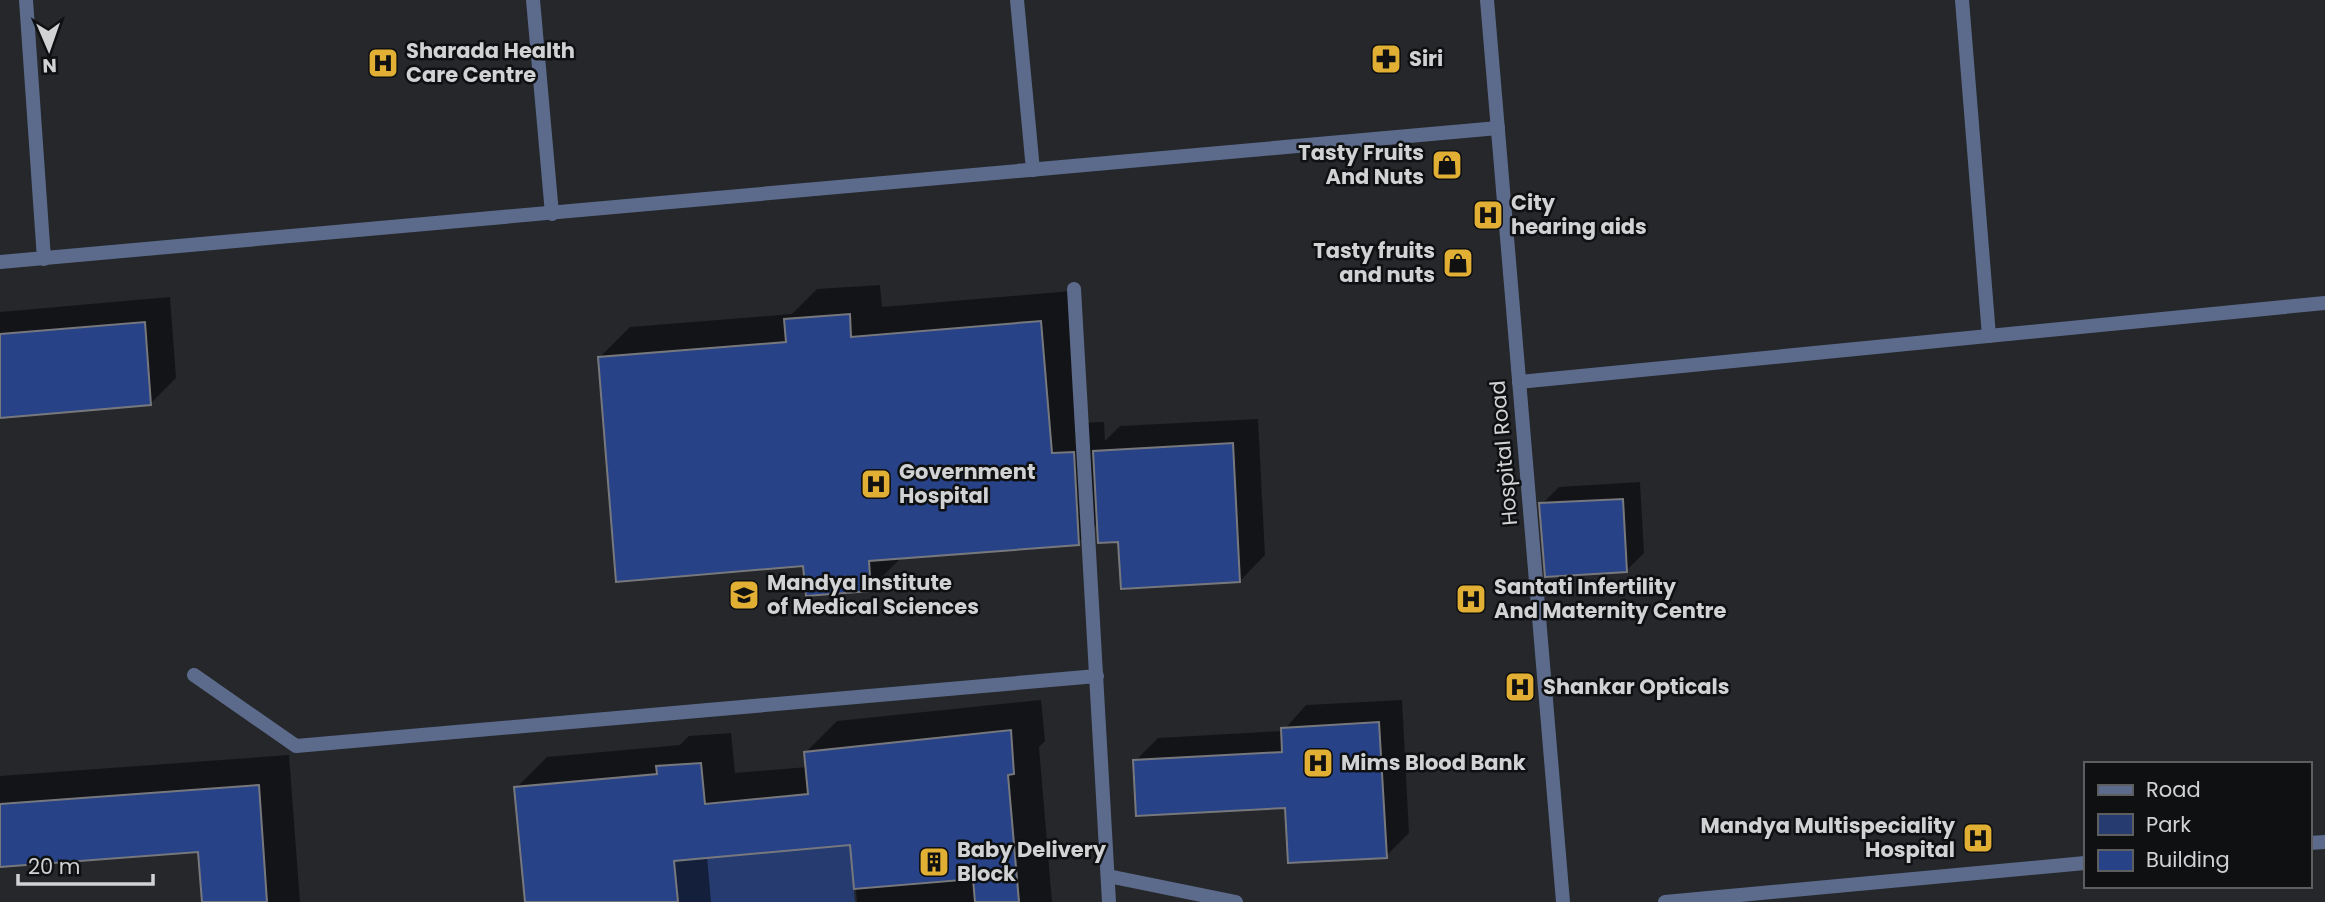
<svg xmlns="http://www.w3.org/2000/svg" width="2325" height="902" font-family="Poppins,sans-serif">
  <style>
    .green { fill: #263b6f }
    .shadow { fill: #0007 }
    .building { fill: #274286; stroke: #76787d; stroke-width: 2 }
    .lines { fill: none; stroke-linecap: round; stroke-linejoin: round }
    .service { stroke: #5c6b8b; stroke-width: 14 }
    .minor { stroke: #5c6b8b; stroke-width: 14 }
    .tertiary { stroke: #5c6b8b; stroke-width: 14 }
    .labels { text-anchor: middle; stroke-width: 5; stroke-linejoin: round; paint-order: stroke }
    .poi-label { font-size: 21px; font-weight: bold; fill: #d0d2d4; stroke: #0f1012; text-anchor: start }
    .street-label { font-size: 21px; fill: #d0d2d4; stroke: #0f1012 }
  </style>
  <rect width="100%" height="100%" fill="#25272b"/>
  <path class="green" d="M 850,845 L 855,902 L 678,902 L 674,861 Z"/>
  <g class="shadow">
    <path d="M 880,285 L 882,307 L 1071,291 L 1082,423 L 1104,422 L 1105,441 L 1120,426 L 1258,419 L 1265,555 L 1240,581 L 1120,540 L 1099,522 L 1078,543 L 901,558 L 870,589 L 599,358 L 630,327 L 792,314 L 817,289 Z"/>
    <path d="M 170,297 L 176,378 L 151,403 L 0,416 L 0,312 Z"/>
    <path d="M 1640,482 L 1644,553 L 1626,571 L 1541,505 L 1559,487 Z"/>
    <path d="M 1041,700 L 1045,741 L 1039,747 L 1052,902 L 857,902 L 852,843 L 707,856 L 711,902 L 527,902 L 516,788 L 547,757 L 680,745 L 689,736 L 731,733 L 735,773 L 808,767 L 806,752 L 837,721 Z"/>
    <path d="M 1402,700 L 1409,833 L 1386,856 L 1286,806 L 1135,761 L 1158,738 L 1283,731 L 1306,705 Z"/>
    <path d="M 289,755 L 300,902 L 203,902 L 199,851 L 0,865 L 0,776 Z"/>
  </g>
  <g class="building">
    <path d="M 850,314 L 851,337 L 1041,321 L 1052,453 L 1074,452 L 1079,545 L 869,561 L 871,591 L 806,596 L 803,566 L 616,582 L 598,357 L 786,342 L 784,319 Z"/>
    <path d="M 145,322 L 151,405 L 0,418 L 0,334 Z"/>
    <path d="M 1233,443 L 1240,582 L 1121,589 L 1118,542 L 1098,543 L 1093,451 Z"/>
    <path d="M 1623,499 L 1627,572 L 1545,577 L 1539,503 Z"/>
    <path d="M 1379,722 L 1387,858 L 1288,863 L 1285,808 L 1136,816 L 1133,760 L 1282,752 L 1281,728 Z"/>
    <path d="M 1011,730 L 1014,774 L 1008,775 L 1019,902 L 975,902 L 973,879 L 854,889 L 850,845 L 674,861 L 678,902 L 525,902 L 514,787 L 657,774 L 656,766 L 701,763 L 705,804 L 808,794 L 804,752 Z"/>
    <path d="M 259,785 L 267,902 L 202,902 L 198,852 L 0,867 L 0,804 Z"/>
  </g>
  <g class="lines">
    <g class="service">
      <path d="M 1074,289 L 1109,902"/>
      <path d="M 194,675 L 296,746 L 1097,676"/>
      <path d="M 1108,876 L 1236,902"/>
    </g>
    <g class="minor">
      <path d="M 26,0 L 44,259"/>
      <path d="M 533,0 L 552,214"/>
      <path d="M 1017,0 L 1033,170"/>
      <path d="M 1962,0 L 1989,336"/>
      <path d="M 1519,382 L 2325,303"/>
      <path d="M 2309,843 L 2325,842"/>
      <path d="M 1665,902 L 2085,863"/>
    </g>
    <g class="tertiary">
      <path d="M 1487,0 L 1563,902"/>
      <path d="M 0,262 L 1498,128"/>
    </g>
  </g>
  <defs>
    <g id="pharmacy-square" transform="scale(1.575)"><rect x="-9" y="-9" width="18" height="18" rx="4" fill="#e1af34" stroke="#0f1012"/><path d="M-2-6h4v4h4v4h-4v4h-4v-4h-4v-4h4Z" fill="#111"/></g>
    <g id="hospital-square" transform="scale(1.575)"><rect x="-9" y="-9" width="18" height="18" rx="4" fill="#e1af34" stroke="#0f1012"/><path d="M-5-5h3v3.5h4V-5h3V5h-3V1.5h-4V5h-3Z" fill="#111"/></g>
    <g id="shop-square" transform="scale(1.575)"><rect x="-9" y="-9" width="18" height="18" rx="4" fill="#e1af34" stroke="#0f1012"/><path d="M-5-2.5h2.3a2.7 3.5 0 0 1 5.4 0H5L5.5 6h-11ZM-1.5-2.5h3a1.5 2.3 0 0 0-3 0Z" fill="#111"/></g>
    <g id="university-square" transform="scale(1.575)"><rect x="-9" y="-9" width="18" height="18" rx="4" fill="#e1af34" stroke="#0f1012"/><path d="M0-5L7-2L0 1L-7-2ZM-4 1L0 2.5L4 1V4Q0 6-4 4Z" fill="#111"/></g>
    <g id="building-square" transform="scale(1.575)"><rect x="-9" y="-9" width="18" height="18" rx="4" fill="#e1af34" stroke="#0f1012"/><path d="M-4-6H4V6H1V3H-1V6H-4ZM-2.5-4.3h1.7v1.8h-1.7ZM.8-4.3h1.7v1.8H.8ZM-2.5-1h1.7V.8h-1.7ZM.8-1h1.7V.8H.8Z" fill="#111"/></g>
  </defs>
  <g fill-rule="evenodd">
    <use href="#pharmacy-square" x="1386" y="59"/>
    <use href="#hospital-square" x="383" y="63"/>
    <use href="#shop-square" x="1447" y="165"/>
    <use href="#hospital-square" x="1488" y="215"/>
    <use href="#shop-square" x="1458" y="263"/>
    <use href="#hospital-square" x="876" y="484"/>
    <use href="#university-square" x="744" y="595"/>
    <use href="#hospital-square" x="1471" y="599"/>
    <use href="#hospital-square" x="1520" y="687"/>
    <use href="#hospital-square" x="1318" y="763"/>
    <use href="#hospital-square" x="1978" y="838"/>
    <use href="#building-square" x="934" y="862"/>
  </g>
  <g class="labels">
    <g class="poi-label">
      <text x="406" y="58">Sharada Health<tspan x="406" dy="24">Care Centre</tspan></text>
      <text x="1409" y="66">Siri</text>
      <text x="1424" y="160" text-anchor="end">Tasty Fruits<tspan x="1424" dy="24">And Nuts</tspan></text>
      <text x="1511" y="210">City<tspan x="1511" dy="24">hearing aids</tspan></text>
      <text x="1435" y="258" text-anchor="end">Tasty fruits<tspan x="1435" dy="24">and nuts</tspan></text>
      <text x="899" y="479">Government<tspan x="899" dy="24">Hospital</tspan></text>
      <text x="767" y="590">Mandya Institute<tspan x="767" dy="24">of Medical Sciences</tspan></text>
      <text x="1494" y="594">Santati Infertility<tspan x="1494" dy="24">And Maternity Centre</tspan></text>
      <text x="1543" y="694">Shankar Opticals</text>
      <text x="1341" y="770">Mims Blood Bank</text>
      <text x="1955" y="833" text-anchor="end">Mandya Multispeciality<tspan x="1955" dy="24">Hospital</tspan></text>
      <text x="957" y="857">Baby Delivery<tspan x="957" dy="24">Block</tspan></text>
    </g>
    <g class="street-label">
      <text transform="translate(1504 453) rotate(-95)" y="7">Hospital Road</text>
    </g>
  </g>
  <rect x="2084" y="762" width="228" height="126" fill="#0f1012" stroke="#5c5e60" stroke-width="2"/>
  <rect x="2098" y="785" width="35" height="10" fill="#5c6b8b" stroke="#5c5e60" stroke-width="2"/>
  <text x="2146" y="797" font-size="21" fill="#d0d2d4">Road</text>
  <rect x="2098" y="814" width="35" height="21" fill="#263b6f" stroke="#5c5e60" stroke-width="2"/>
  <text x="2146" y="832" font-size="21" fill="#d0d2d4">Park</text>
  <rect x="2098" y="850" width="35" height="21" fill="#274286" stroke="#5c5e60" stroke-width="2"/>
  <text x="2146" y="867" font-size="21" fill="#d0d2d4">Building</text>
  <g transform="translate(49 49) rotate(178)" stroke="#0f1012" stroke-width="5" paint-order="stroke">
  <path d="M0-5L12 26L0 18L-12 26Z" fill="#d0d2d4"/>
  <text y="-10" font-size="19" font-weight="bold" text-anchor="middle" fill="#d0d2d4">N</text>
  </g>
  <path d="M18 874v10h135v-10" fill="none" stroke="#d0d2d4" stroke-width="3.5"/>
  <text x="28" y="874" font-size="21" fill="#d0d2d4" stroke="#0f1012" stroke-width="5" paint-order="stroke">20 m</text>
</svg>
